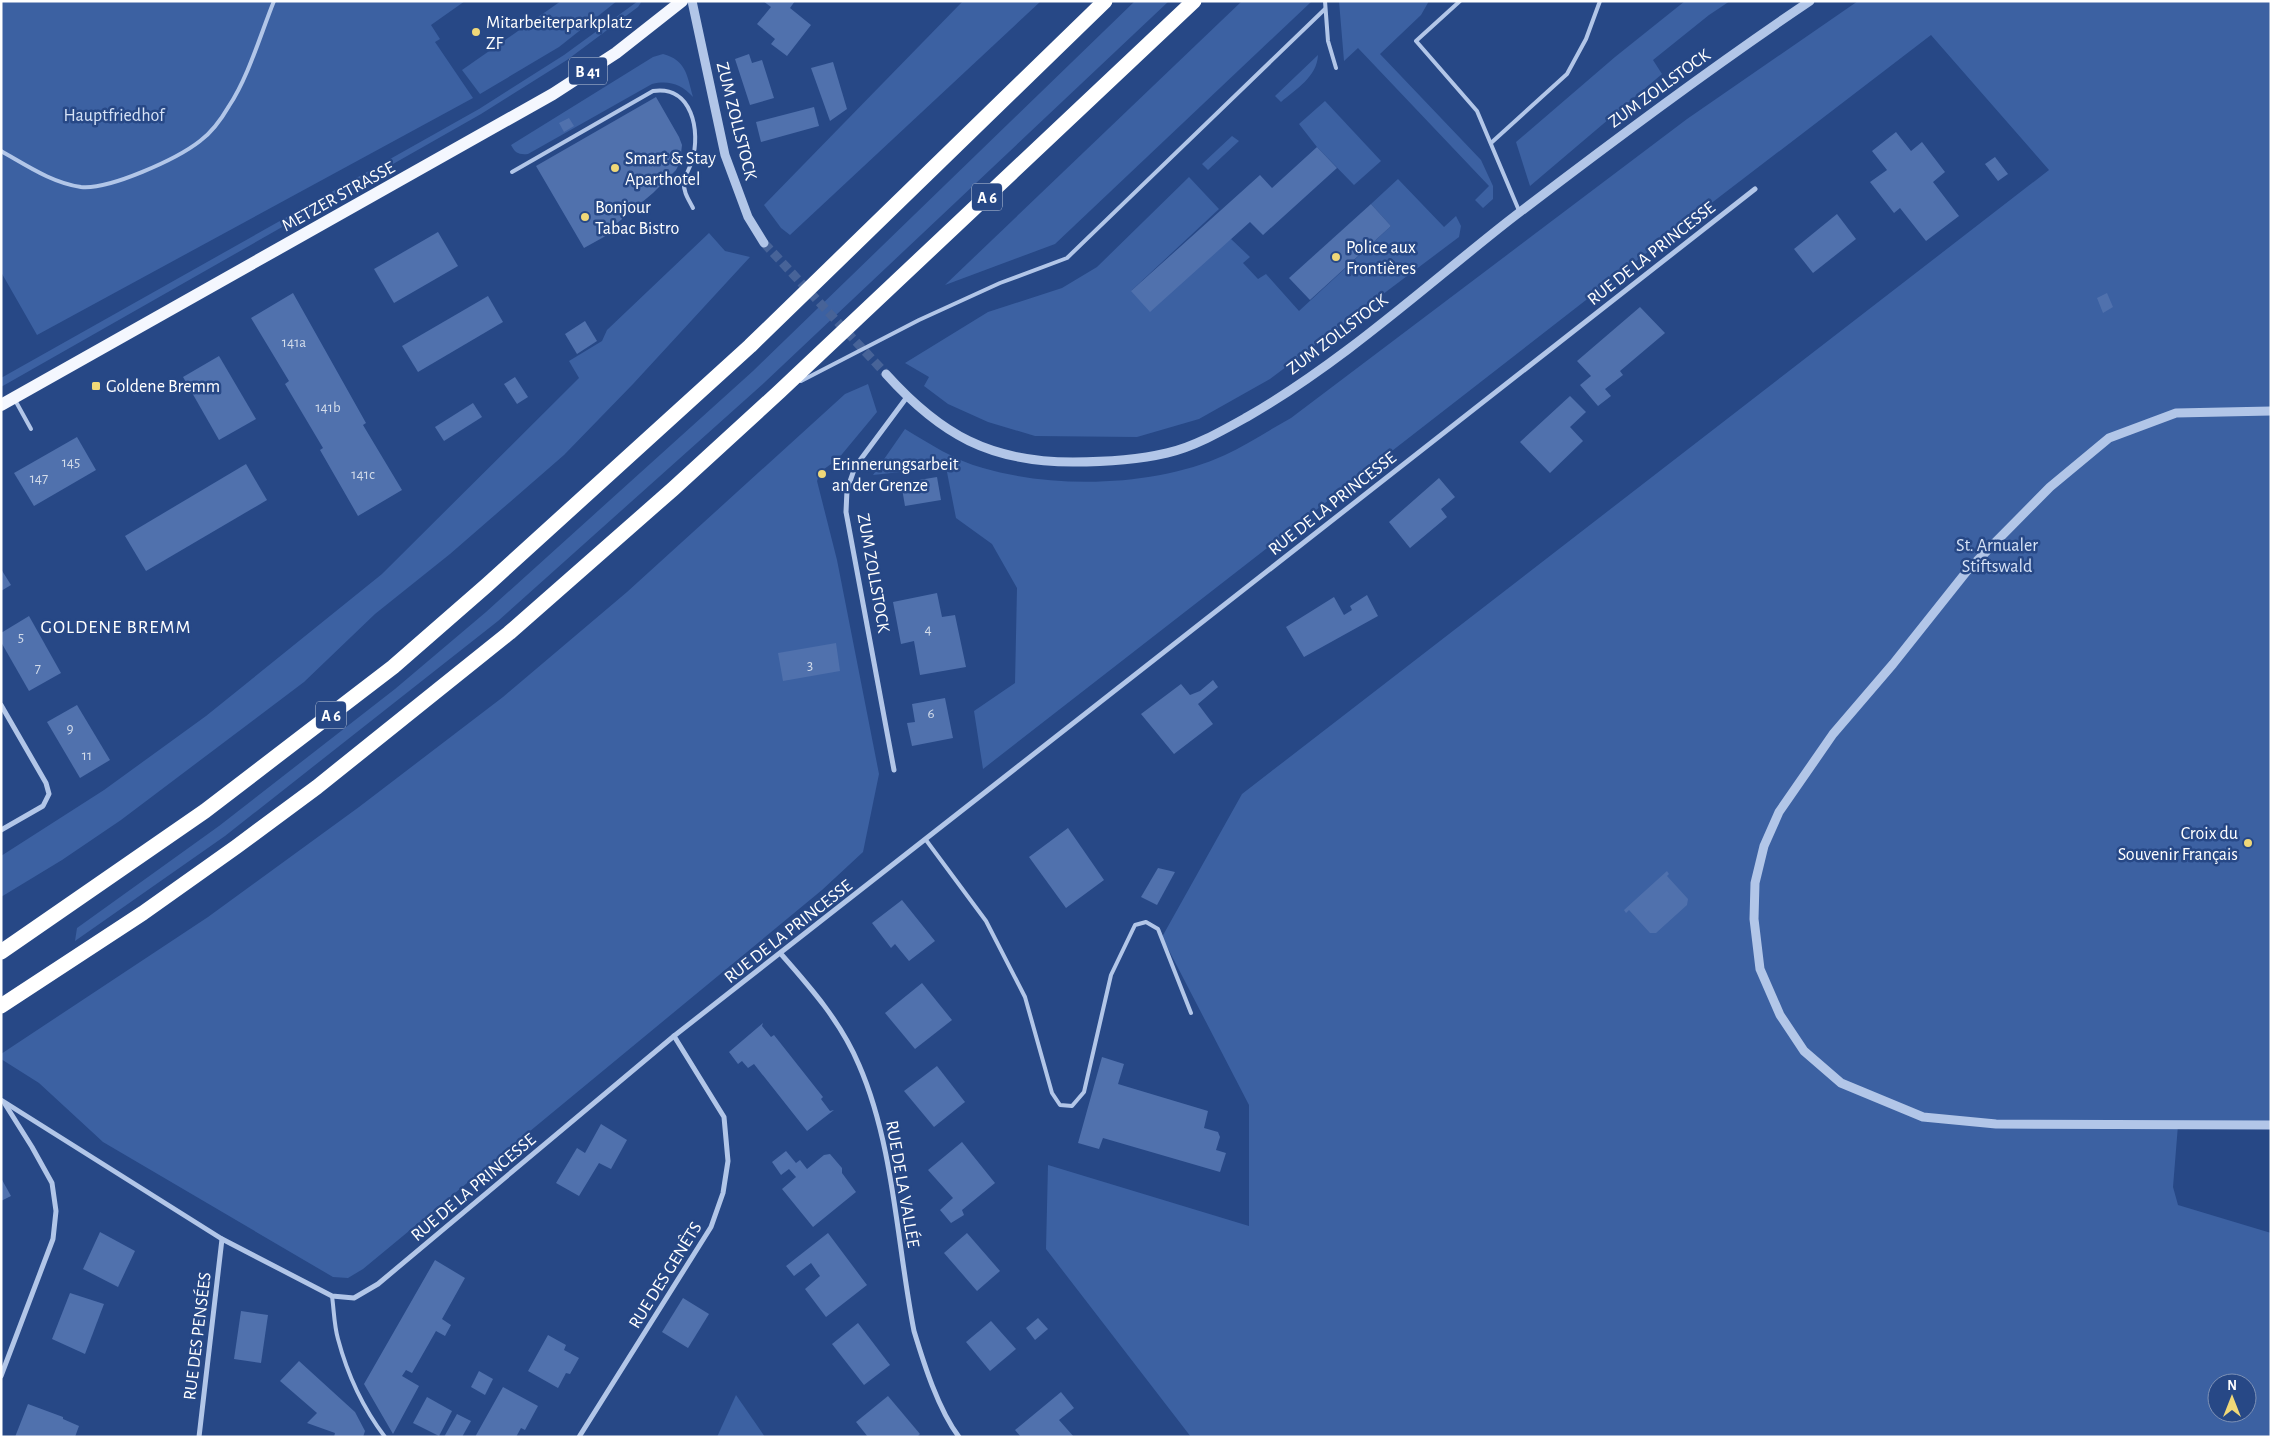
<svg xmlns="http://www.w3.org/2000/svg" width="2272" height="1438" font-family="'Alegreya Sans',sans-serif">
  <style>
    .green { fill: #3c61a2; fill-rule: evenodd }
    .building { fill: #5071ad }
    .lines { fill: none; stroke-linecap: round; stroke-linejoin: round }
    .tertiary-tunnel { stroke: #476398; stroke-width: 9; stroke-dasharray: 9 4.5; stroke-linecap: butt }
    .service { stroke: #b2c6e8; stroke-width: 4 }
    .minor { stroke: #b2c6e8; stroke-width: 5 }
    .tertiary { stroke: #b2c6e8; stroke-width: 9 }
    .primary { stroke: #f4f7fe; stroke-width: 12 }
    .motorway { stroke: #fff; stroke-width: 15 }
    .poi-dot { fill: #f0d878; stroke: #274886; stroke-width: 2 }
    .labels { text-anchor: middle; stroke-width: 5; stroke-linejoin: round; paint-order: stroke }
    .number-label { font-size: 15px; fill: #d3dcea }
    .shield { fill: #274886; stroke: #bec8db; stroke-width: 1 }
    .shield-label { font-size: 16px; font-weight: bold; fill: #fff }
    .poi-label { font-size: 18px; fill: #fff; stroke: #274886; text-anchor: start }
    .street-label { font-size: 18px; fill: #fff; stroke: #274886 }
    .park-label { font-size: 18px; fill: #d6e2f6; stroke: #274886 }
    .neighbourhood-label { font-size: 19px; letter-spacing: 1px; fill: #fff; stroke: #274886 }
  </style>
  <rect width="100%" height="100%" fill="#274886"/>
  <g class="green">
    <path d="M 1,1 L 465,1 L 431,25 L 440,39 L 435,42 L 473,98 L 37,335 L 1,272 Z"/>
    <path d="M 561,1 L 617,1 L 559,47 L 480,94 L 462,70 Z"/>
    <path d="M 638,1 L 642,1 L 638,7 L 567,60 L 481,114 L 1,387 L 1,378 L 479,109 L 564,55 Z"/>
    <path d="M 963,1 L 1041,1 L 790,235 L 781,228 L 764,205 Z"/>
    <path d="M 1135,1 L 1169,1 L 765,382 L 498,621 L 225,836 L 75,941 L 77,928 L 219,826 L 395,689 L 486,612 L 753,371 Z"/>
    <path d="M 1242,1 L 1311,2 L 1055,244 L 945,285 Z"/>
    <path d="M 1339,1 L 1429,1 L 1421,15 L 1380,54 L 1481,160 L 1493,186 L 1493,199 L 1483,208 L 1475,200 L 1489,186 L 1358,48 L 1344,61 Z"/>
    <path d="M 1685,1 L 1730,1 L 1709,15 L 1653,60 L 1662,74 L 1530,186 L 1516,142 L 1615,57 Z"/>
    <path d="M 1858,1 L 2271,1 L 2271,1125 L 2178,1125 L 2173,1187 L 2178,1205 L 2271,1233 L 2271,1437 L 1191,1437 L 1046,1249 L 1048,1165 L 1249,1226 L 1249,1105 L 1162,937 L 1242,794 L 2049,170 L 1931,35 L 1658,244 L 983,769 L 974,711 L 1015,683 L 1017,588 L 992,544 L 956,518 L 946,467 L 873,475 L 905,429 C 930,444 954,460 983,468 C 1055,489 1155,487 1225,455 C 1247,445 1269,430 1291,418 L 1687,119 ZM 2217,1383 L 2247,1383 L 2247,1413 L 2217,1413 Z"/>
    <path d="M 663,54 C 686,60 687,75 693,97 C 681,84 669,80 652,84 L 528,154 C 519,155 515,153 511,145 L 653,57 Z"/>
    <path d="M 1318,55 C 1317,77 1296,89 1281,102 L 1275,96 Z"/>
    <path d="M 1325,101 L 1381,161 L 1354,185 L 1317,147 L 1299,124 Z"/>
    <path d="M 1232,136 L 1239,141 L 1208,170 L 1202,164 Z"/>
    <path d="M 1189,177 L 1219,209 L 1131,291 L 1231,239 L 1250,257 L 1243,263 L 1258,279 L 1266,274 L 1299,311 L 1391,226 L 1371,204 L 1398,179 L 1444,227 L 1456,216 L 1461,226 L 1459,237 L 1270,379 L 1199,419 L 1137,437 L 1035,436 L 988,422 L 948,404 L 924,386 L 929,377 L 905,363 L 988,312 L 1062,288 L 1097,267 Z"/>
    <path d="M 709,233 L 725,251 L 750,257 L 633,384 L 564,455 L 450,554 L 375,614 L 304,682 L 121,820 L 62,860 L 1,897 L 1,856 L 104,790 L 206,716 L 382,574 L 579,378 L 569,361 L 602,341 L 607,330 Z"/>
    <path d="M 868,384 L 877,412 L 838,459 L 820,472 L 817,481 L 837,560 L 879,774 L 863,852 L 822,890 L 363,1269 L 348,1278 L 333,1277 L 103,1142 L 39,1083 L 1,1059 L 1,1054 L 208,917 L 359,807 L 503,697 L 627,592 L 845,394 Z"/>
    <path d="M 736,1395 L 765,1437 L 717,1437 Z"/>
  </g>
  <g class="building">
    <path d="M 763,1 L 795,1 L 790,8 L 811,25 L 787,56 L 771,44 L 775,39 L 757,24 L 771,7 Z"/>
    <path d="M 749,54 L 752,63 L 762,60 L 774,98 L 750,105 L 735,59 Z"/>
    <path d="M 833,62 L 847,109 L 830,121 L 811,68 Z"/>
    <path d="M 656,97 L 679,137 L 682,145 L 680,162 L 676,170 L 653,193 L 609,230 L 611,233 L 584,248 L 536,166 Z"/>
    <path d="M 814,107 L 819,126 L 761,142 L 756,122 Z"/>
    <path d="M 569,118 L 574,126 L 564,132 L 559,123 Z"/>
    <path d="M 1896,132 L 1911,151 L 1922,142 L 1945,172 L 1933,182 L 1959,216 L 1926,241 L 1900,208 L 1894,213 L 1870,182 L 1887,170 L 1872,151 Z"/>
    <path d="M 1317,147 L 1337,168 L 1263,235 L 1250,222 L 1150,312 L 1131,291 L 1260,175 L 1272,188 Z"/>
    <path d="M 1995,157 L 2008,174 L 1998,181 L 1985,164 Z"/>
    <path d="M 1371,204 L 1391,226 L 1310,300 L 1289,278 Z"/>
    <path d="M 1837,214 L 1856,239 L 1813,273 L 1794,249 Z"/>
    <path d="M 438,232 L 458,266 L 394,303 L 374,269 Z"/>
    <path d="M 293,293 L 366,423 L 363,425 L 402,490 L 358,516 L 320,450 L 323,448 L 285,384 L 289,381 L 251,318 Z"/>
    <path d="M 2107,293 L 2113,307 L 2103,313 L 2097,298 Z"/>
    <path d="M 488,296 L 503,322 L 418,372 L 402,346 Z"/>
    <path d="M 1640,307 L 1665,333 L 1620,371 L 1623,375 L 1605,389 L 1611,396 L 1598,406 L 1580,385 L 1591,376 L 1577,361 Z"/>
    <path d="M 585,321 L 597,341 L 577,354 L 565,334 Z"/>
    <path d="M 219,356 L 256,419 L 219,440 L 183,377 Z"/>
    <path d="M 515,377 L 528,397 L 517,404 L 504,384 Z"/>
    <path d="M 1570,396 L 1586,412 L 1570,427 L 1583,441 L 1550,473 L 1520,442 Z"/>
    <path d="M 473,403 L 482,417 L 444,441 L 435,427 Z"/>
    <path d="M 77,437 L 96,470 L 34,506 L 14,473 Z"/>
    <path d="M 246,464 L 267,500 L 146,571 L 125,536 Z"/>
    <path d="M 937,477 L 941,500 L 905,506 L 901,483 Z"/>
    <path d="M 1439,478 L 1455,497 L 1441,509 L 1447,517 L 1410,548 L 1389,522 Z"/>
    <path d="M 1,569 L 11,585 L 1,591 Z"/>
    <path d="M 937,593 L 942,617 L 955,615 L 966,667 L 920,675 L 914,641 L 901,644 L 893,602 Z"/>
    <path d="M 1367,595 L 1378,616 L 1304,657 L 1286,627 L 1334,597 L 1344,615 L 1352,610 L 1350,606 Z"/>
    <path d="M 29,616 L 61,673 L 29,691 L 1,642 L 1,633 Z"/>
    <path d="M 836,643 L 840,671 L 783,681 L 778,653 Z"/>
    <path d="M 1213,680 L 1218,687 L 1198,704 L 1213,724 L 1174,754 L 1141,714 L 1181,684 L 1190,695 L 1200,691 Z"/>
    <path d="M 945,698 L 953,738 L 912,746 L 907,723 L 915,722 L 912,704 Z"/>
    <path d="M 77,705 L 110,760 L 80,778 L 47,722 Z"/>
    <path d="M 1068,828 L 1104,880 L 1066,908 L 1029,857 Z"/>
    <path d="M 1158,868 L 1175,872 L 1157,905 L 1141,897 Z"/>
    <path d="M 1667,871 L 1669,874 L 1667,876 L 1688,899 L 1687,905 L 1656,933 L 1650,933 L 1629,910 L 1626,913 L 1624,910 Z"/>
    <path d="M 902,900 L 935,941 L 909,961 L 895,944 L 891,948 L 872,923 Z"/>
    <path d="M 922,983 L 952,1020 L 915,1049 L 885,1013 Z"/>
    <path d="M 763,1023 L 762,1026 L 771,1037 L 774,1035 L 823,1097 L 821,1099 L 830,1111 L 834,1110 L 807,1131 L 754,1064 L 748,1068 L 742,1061 L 738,1064 L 729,1052 Z"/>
    <path d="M 1102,1057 L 1124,1064 L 1118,1084 L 1208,1111 L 1204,1128 L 1218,1132 L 1220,1137 L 1216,1150 L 1226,1153 L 1220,1172 L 1103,1138 L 1099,1149 L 1078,1143 Z"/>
    <path d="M 937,1066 L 965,1102 L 934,1127 L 904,1091 Z"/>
    <path d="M 601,1124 L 627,1140 L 611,1169 L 599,1163 L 579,1196 L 556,1183 L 577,1148 L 585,1153 Z"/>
    <path d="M 962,1142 L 995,1183 L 962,1210 L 964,1215 L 951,1223 L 940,1210 L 953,1198 L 928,1170 Z"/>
    <path d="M 786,1151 L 796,1163 L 800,1160 L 807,1169 L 824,1155 L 830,1154 L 842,1168 L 842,1173 L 856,1192 L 813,1227 L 782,1189 L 796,1177 L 789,1169 L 781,1175 L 772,1162 Z"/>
    <path d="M 1,1178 L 11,1196 L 1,1201 Z"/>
    <path d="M 100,1232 L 135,1251 L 118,1287 L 83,1269 Z"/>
    <path d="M 828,1233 L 867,1285 L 826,1317 L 805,1289 L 820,1276 L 811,1263 L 794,1276 L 786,1266 Z"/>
    <path d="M 967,1233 L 1000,1271 L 977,1291 L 944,1253 Z"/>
    <path d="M 435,1260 L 465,1278 L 442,1319 L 451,1325 L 445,1336 L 436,1331 L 412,1373 L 406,1370 L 402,1376 L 419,1386 L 393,1434 L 364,1384 Z"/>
    <path d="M 70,1293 L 104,1304 L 85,1354 L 52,1339 Z"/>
    <path d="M 683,1298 L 709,1314 L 688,1348 L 662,1332 Z"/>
    <path d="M 241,1311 L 268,1315 L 261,1363 L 234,1359 Z"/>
    <path d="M 1038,1318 L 1048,1329 L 1035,1340 L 1026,1328 Z"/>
    <path d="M 991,1321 L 1016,1349 L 990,1371 L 966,1342 Z"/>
    <path d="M 858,1323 L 890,1365 L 864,1385 L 832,1344 Z"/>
    <path d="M 548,1335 L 566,1345 L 564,1350 L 579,1358 L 570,1374 L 566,1373 L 558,1388 L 528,1371 Z"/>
    <path d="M 299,1361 L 355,1412 L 365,1431 L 363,1437 L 334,1437 L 335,1433 L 307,1423 L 317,1413 L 280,1381 Z"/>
    <path d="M 479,1371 L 493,1379 L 485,1395 L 471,1387 Z"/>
    <path d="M 503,1387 L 538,1406 L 525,1430 L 521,1428 L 516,1437 L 475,1437 Z"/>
    <path d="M 1061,1392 L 1074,1408 L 1059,1420 L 1074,1437 L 1021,1437 L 1015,1430 Z"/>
    <path d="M 888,1396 L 920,1434 L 917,1437 L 868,1437 L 856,1422 Z"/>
    <path d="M 427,1397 L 452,1411 L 439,1436 L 413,1423 Z"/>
    <path d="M 28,1404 L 63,1417 L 63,1419 L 79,1426 L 75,1437 L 15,1437 Z"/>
    <path d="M 457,1414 L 471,1421 L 462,1437 L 444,1437 Z"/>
  </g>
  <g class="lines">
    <path class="tertiary-tunnel" d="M 764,243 L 886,374"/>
    <g class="service">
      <path d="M 1325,1 L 1328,41 L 1336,68"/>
      <path d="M 1460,1 L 1416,41 L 1477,111 L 1520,213"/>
      <path d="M 1491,143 L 1567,74 L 1586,39 L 1600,1"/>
      <path d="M 1,151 C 26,165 52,183 81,187 C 109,190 177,159 200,141 C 211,133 222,118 229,106 C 248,78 261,33 274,1"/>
      <path d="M 512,172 L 653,91 C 692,85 701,131 692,161 C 690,168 685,175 684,182 C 683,192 689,200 693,208"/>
      <path d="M 801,381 L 919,320 L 1000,283 L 1067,258 L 1325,9"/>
      <path d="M 15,400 L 31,429"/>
      <path d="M 926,840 L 986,921 L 1025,997 L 1052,1093 L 1060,1105 L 1072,1106 L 1084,1092 L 1111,975 L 1135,925 L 1146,922 L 1158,929 L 1191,1013"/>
      <path d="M 332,1296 C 334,1310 334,1325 338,1339 C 347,1373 363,1408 385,1437"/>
    </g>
    <g class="minor">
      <path d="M 1,705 L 46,783 L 49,794 L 43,806 L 1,830"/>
      <path d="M 894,770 L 846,512 L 847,490 L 855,467 L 907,397"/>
      <path d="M 781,954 C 811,988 841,1022 859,1065 C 894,1145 897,1245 914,1331 C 924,1364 938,1409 959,1437"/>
      <path d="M 1,1100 L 222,1239 L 332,1296 L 354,1298 L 378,1284 L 674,1036 L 1755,189"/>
      <path d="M 1,1376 L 53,1239 L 56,1211 L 52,1183 L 32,1147 L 5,1104"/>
      <path d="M 199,1437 L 222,1239"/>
      <path d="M 579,1437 L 711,1227 L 723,1193 L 728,1161 L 724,1117 L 674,1036"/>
    </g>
    <g class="tertiary">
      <path d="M 692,1 L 725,155 L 748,217 L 764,243"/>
      <path d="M 886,374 C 941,435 990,462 1073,462 C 1104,462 1137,460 1167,453 C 1194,447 1222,431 1247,417 C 1341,363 1422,289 1507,222 C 1606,146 1706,71 1810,1"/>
      <path d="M 2271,411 L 2176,413 L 2109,438 L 2050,487 L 1967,571 L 1893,664 L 1833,734 L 1779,812 L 1764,846 L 1755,883 L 1754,919 L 1760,969 L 1780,1015 L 1804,1051 L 1841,1083 L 1923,1117 L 1996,1124 L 2271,1125"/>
    </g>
    <path class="primary" d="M 1,405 L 553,94 L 616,53 L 682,1"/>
    <g class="motorway">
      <path d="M 1,952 L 205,811 L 393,667 L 487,585 L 750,346 L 1105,1"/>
      <path d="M 1,1006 L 143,913 L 236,847 L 317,787 L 509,633 L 673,489 L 779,392 L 1194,1"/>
    </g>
  </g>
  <g class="poi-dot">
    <circle cx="476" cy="32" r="5"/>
    <circle cx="615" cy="168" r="5"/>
    <circle cx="585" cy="217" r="5"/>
    <circle cx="1336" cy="257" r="5"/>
    <rect x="91" y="381" width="10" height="10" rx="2.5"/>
    <circle cx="822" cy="474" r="5"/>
    <circle cx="2248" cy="843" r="5"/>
  </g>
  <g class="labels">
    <g class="number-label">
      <text x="294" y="347">141a</text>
      <text x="328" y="412">141b</text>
      <text x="71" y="467">145</text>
      <text x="363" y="479">141c</text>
      <text x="39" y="483">147</text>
      <text x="928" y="634">4</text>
      <text x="21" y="642">5</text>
      <text x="810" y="670">3</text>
      <text x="38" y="673">7</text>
      <text x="931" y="718">6</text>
      <text x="70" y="733">9</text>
      <text x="87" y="760">11</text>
    </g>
    <g class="shield">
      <rect x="569" y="57.5" width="38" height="27" rx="4"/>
      <rect x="972" y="183.5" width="30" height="27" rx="4"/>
      <rect x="316" y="701.5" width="30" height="27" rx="4"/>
    </g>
    <g class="shield-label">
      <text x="588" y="77">B 41</text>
      <text x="987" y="203">A 6</text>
      <text x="331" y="721">A 6</text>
    </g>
    <g class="poi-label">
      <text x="486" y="28">Mitarbeiterparkplatz<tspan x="486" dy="21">ZF</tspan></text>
      <text x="625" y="164">Smart &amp; Stay<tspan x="625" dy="21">Aparthotel</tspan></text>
      <text x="595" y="213">Bonjour<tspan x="595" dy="21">Tabac Bistro</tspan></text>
      <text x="1346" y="253">Police aux<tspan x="1346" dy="21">Frontières</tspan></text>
      <text x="106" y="392">Goldene Bremm</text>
      <text x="832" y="470">Erinnerungsarbeit<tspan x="832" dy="21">an der Grenze</tspan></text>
      <text x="2238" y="839" text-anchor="end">Croix du<tspan x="2238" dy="21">Souvenir Français</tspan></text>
    </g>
    <g class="street-label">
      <text transform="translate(1659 88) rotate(-36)" y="6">ZUM ZOLLSTOCK</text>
      <text transform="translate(737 121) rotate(76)" y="6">ZUM ZOLLSTOCK</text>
      <text transform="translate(338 196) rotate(-29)" y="6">METZER STRASSE</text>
      <text transform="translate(1651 253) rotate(-38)" y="6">RUE DE LA PRINCESSE</text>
      <text transform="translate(1337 334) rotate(-37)" y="6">ZUM ZOLLSTOCK</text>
      <text transform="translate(1332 503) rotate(-38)" y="6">RUE DE LA PRINCESSE</text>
      <text transform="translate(874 573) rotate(80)" y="6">ZUM ZOLLSTOCK</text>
      <text transform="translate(788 931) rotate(-38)" y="6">RUE DE LA PRINCESSE</text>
      <text transform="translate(903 1184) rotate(80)" y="6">RUE DE LA VALLÉE</text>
      <text transform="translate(473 1187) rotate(-40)" y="6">RUE DE LA PRINCESSE</text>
      <text transform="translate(665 1275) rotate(-58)" y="6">RUE DES GENÊTS</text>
      <text transform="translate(197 1336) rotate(-83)" y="6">RUE DES PENSÉES</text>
    </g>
    <g class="park-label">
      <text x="114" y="121">Hauptfriedhof</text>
      <text x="1997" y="551">St. Arnualer<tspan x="1997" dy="21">Stiftswald</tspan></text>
    </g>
    <g class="neighbourhood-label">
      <text x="116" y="633">GOLDENE BREMM</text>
    </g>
  </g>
  <rect width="2272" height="1438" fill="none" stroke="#ffffff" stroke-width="5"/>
  <g transform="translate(2232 1398)"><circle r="24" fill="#274886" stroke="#7d91b6"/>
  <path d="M0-4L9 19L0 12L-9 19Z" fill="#f0d878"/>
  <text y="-8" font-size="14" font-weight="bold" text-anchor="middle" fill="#ffffff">N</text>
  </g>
</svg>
